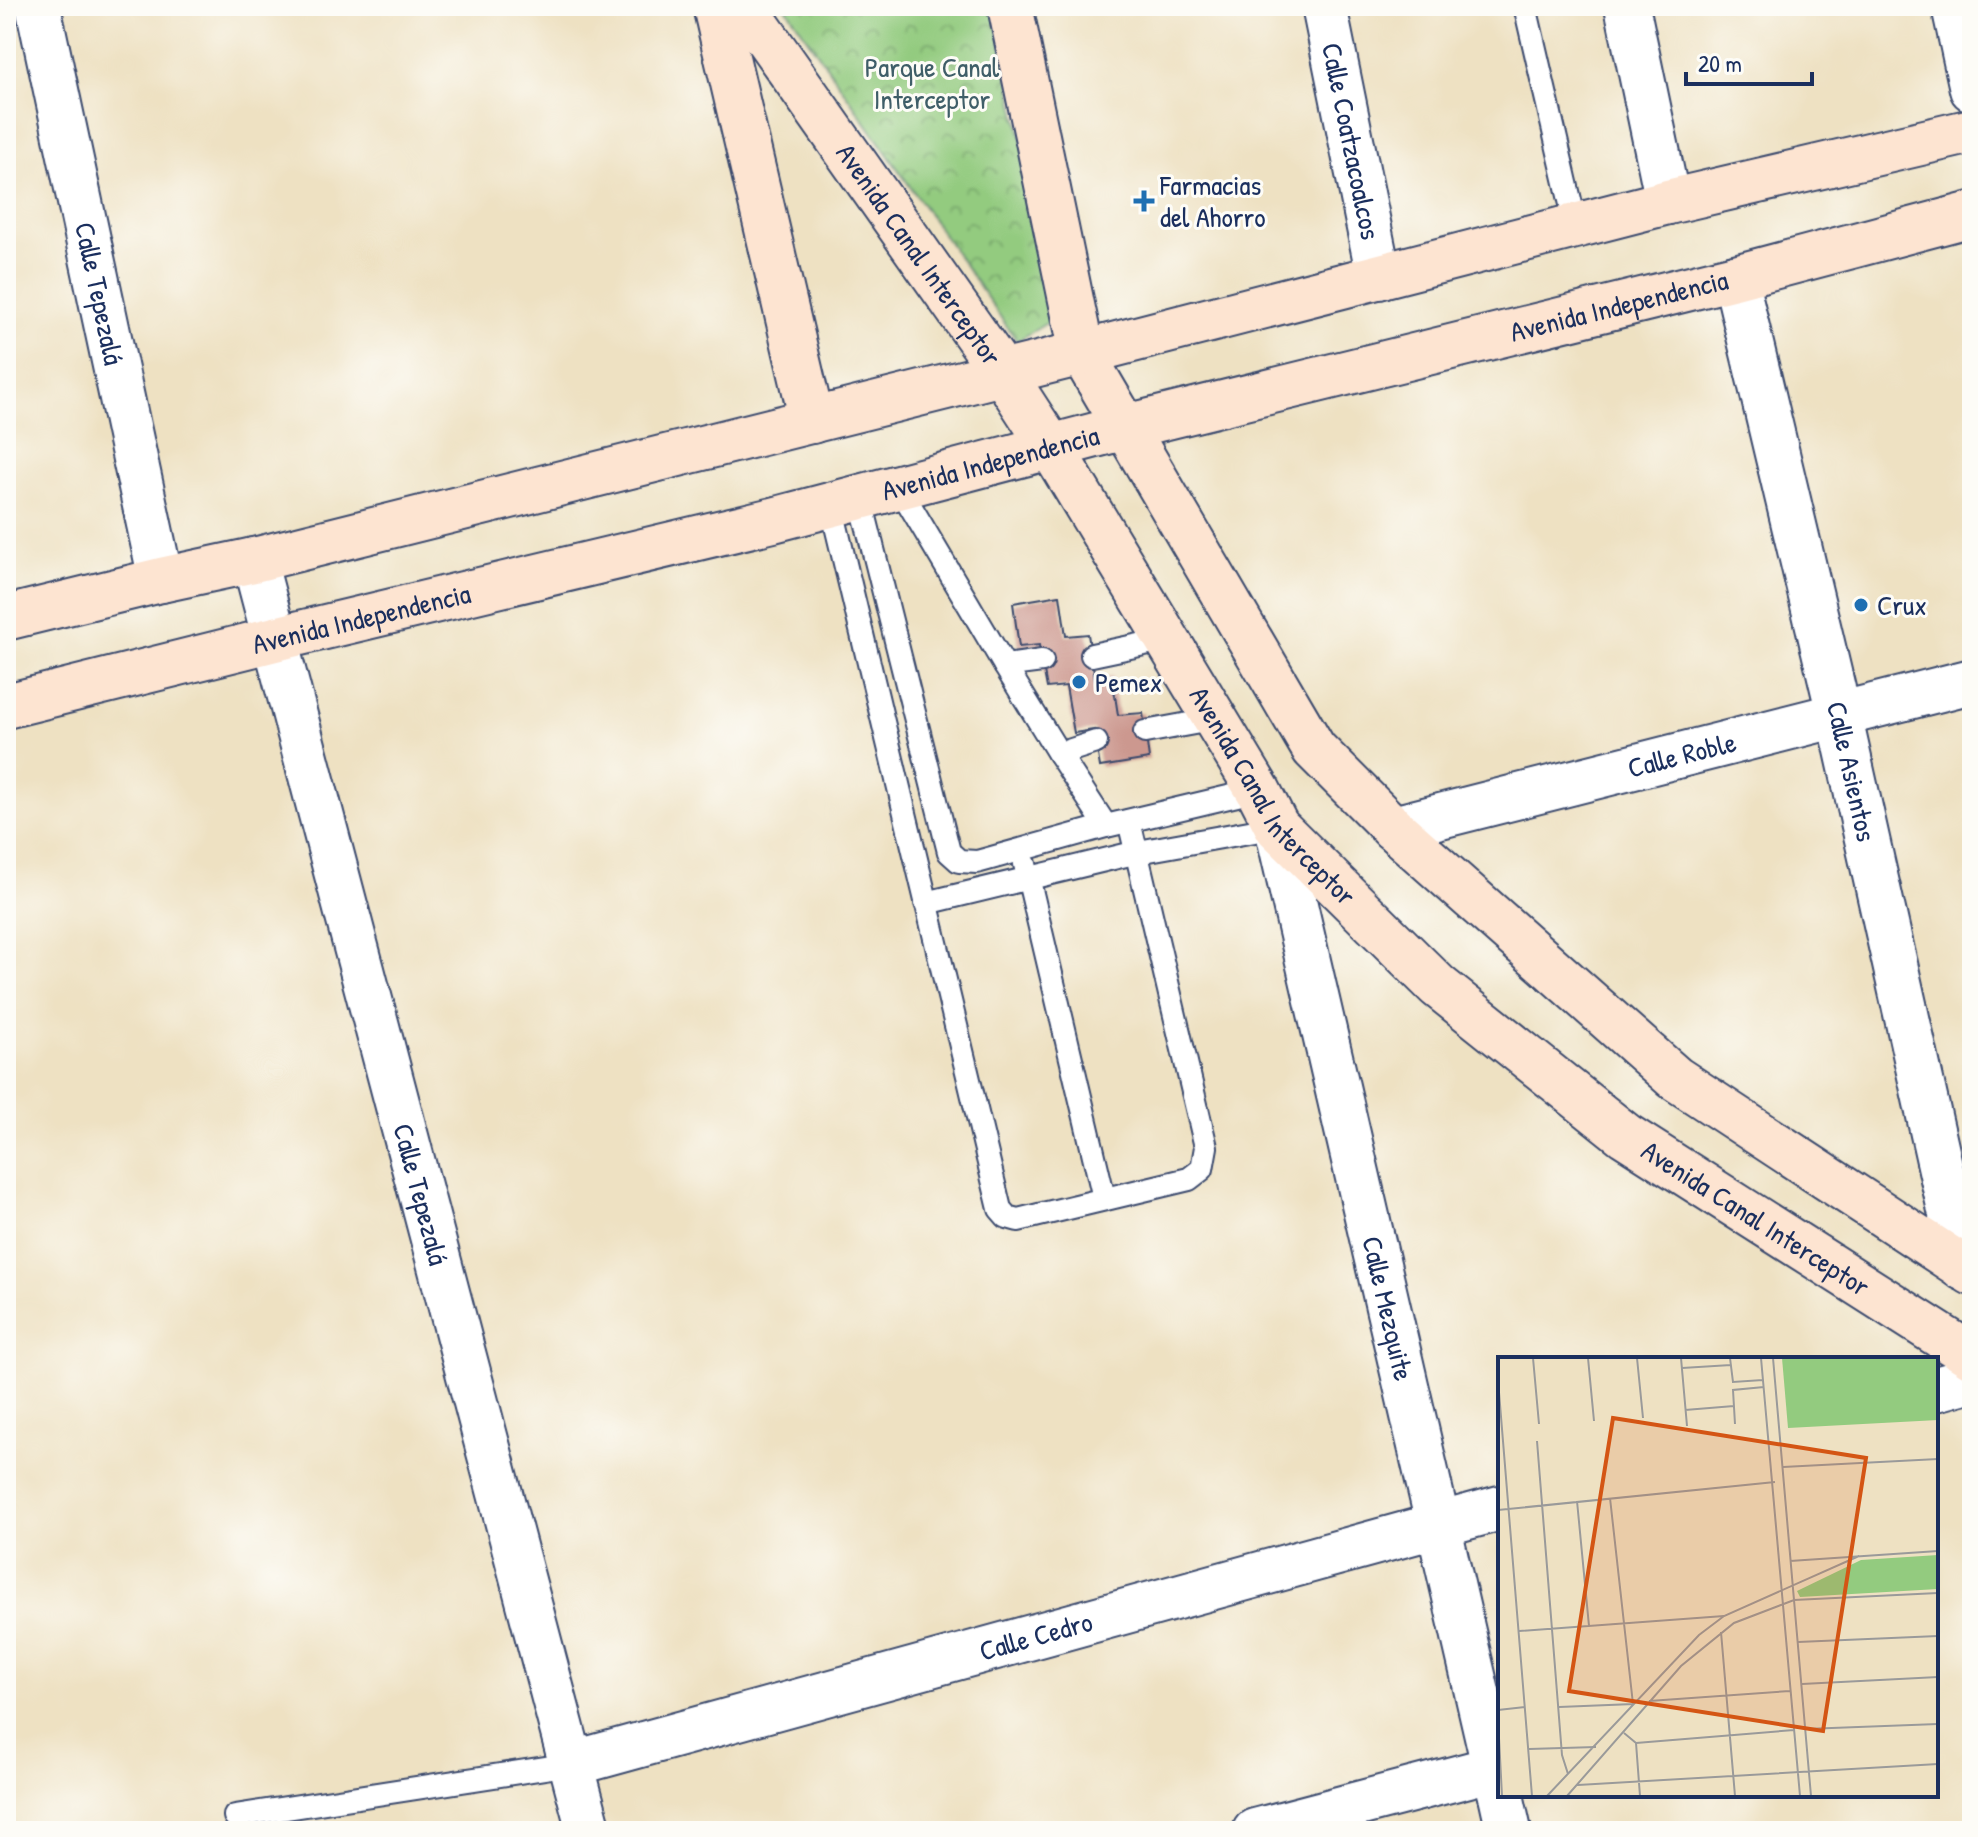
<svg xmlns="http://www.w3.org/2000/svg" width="1978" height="1837" font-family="'Patrick Hand',sans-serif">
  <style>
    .park { fill: url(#park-crowns); stroke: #577d6e; stroke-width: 2 }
    .building { fill: #cc988f }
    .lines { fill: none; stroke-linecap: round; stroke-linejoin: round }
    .lane-casing { stroke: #3b4a6d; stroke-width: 26 }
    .street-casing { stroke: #3b4a6d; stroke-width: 48 }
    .secondary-casing { stroke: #3b4a6d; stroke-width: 48 }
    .lane { stroke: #fff; stroke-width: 22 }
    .street { stroke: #fff; stroke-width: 44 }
    .secondary { stroke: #fde4d1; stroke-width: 44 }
    .poi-dot { fill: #1f6fb2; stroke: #fdfcf7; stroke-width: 3 }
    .labels { text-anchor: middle; stroke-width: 6; stroke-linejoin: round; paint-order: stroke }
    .park-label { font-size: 28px; fill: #3f5e68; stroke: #fdfcf7 }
    .street-label { font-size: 28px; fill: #1b2f5e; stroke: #fdfcf7 }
    .poi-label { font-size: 28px; fill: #1b2f5e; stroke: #fdfcf7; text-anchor: start }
    .inset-road { fill: none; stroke: #9a9a9a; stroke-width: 2 }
    .view { fill: #d45514; fill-opacity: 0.15; stroke: #d45514; stroke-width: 4 }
    .inset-edge { fill: none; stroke: #1b2f5e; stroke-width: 4 }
  </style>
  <defs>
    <pattern id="park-crowns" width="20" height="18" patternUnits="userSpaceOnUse" patternTransform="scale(2)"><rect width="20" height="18" fill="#93cb7f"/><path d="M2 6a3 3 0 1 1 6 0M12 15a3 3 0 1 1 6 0" fill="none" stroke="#77a56b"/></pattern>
  </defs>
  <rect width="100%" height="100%" fill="#fdfcf7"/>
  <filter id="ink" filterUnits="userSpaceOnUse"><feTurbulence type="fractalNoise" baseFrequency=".0125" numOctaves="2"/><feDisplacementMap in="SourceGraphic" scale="16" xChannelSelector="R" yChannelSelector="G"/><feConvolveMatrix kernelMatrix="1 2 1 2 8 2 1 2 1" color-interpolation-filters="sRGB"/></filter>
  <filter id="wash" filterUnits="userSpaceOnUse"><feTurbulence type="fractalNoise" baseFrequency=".006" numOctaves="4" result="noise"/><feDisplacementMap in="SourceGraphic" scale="32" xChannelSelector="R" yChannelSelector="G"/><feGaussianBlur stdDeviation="1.8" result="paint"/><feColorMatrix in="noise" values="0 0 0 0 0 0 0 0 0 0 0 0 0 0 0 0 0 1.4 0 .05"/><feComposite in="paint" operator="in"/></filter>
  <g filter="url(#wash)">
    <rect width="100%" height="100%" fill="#eee1c2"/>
    <path class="park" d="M 785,6 L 993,6 L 1060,315 L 1017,341 Z"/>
    <g id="blocks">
      <path class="building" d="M 1060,595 L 1066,636 L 1088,634 L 1095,679 L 1112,676 L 1118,715 L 1143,713 L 1149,759 L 1100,767 L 1094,730 L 1074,733 L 1066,686 L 1047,688 L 1039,645 L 1019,647 L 1013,603 Z"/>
    </g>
  </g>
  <g filter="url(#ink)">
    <use href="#blocks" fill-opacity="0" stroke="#3b4a6d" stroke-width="2"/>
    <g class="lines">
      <g class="lane-casing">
        <g id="lane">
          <path d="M 1525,6 L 1576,226"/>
          <path d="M 899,487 L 1005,666"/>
          <path d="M 860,497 L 949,852 L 959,861 L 977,862 L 1106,826 L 1258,790"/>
          <path d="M 831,505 L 1000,1209 L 1007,1217 L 1018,1220 L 1189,1179 L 1202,1169 L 1206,1147 L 1129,821"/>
          <path d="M 1092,655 L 1168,639"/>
          <path d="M 1042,661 L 1005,666 L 1059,754 L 1096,742"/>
          <path d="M 1145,732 L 1216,719"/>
          <path d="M 1059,754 L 1106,826"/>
          <path d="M 1025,864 L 1104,1198"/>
          <path d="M 926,903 L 1138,852 L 1277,827"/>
          <path d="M 235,1816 L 571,1764"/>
        </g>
      </g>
      <g class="street-casing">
        <g id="street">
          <path id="s1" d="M 38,6 L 161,580"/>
          <path id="s2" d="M 1324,6 L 1379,277"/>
          <path d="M 1627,6 L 1668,202"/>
          <path d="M 1954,6 L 1972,89"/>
          <path id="s3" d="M 1735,277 L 1839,714 L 1963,1268"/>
          <path id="s4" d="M 254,560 L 589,1831"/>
          <path id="s5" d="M 1277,827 L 1500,1792"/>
          <path id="s6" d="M 1393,828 L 1972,681"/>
          <path d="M 1936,1389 L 1972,1379"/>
          <path id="s7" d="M 571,1764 L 1500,1508"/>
          <path d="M 1501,1795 L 1509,1831"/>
          <path d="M 1255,1831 L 1495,1768"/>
        </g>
      </g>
      <g class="secondary-casing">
        <g id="secondary">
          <path d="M 715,6 L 812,421"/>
          <path id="s8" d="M 744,6 L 1003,373 L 1051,447 L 1258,790 L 1277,827 L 1438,986 L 1625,1135 L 1972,1356"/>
          <path d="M 1010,6 L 1082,353 L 1314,749 L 1393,828 L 1675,1078 L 1972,1273"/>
          <path d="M 6,618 L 161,580 L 254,560 L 1082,353 L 1668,202 L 1972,131"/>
          <path id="s9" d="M 6,706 L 275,639 L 773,520 L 1126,427 L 1735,277 L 1972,214"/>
        </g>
      </g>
      <use href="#lane" class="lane"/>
      <use href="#street" class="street"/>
      <use href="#secondary" class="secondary"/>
    </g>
  </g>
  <g class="poi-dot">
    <path d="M1140 189h8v8h8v8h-8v8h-8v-8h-8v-8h8z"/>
    <circle cx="1861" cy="605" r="8"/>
    <circle cx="1079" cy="682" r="8"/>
  </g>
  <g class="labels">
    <g class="park-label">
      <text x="932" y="77">Parque Canal<tspan x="932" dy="32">Interceptor</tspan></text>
    </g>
    <g class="street-label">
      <text dy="10" stroke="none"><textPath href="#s2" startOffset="138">Calle Coatzacoalcos</textPath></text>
      <text dy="10" stroke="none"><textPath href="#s8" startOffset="304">Avenida Canal Interceptor</textPath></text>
      <text dy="10" stroke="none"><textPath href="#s1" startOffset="294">Calle Tepezalá</textPath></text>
      <text dy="10" stroke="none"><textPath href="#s9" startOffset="1662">Avenida Independencia</textPath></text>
      <text dy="10" stroke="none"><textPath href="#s9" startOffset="1014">Avenida Independencia</textPath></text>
      <text dy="10" stroke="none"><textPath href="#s9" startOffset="366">Avenida Independencia</textPath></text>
      <text dy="10" stroke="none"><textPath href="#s6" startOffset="298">Calle Roble</textPath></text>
      <text dy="10" stroke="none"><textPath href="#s3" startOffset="508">Calle Asientos</textPath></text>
      <text dy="10" stroke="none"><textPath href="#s8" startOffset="952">Avenida Canal Interceptor</textPath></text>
      <text dy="10" stroke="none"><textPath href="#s4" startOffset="656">Calle Tepezalá</textPath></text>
      <text dy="10" stroke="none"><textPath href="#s8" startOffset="1600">Avenida Canal Interceptor</textPath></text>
      <text dy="10" stroke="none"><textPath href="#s5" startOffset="494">Calle Mezquite</textPath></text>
      <text dy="10" stroke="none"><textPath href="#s7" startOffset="482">Calle Cedro</textPath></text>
    </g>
    <g class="poi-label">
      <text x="1160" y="195">Farmacias<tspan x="1160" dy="32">del Ahorro</tspan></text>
      <text x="1877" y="615">Crux</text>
      <text x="1095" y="692">Pemex</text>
    </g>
  </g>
  <g transform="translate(1498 1357)">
    <rect width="440" height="440" fill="#eee1c2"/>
    <path d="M 284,1 L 440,1 L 440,63 L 290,71 Z" fill="#93cb7f"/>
    <path d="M 440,198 L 440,232 L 302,240 L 299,234 L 363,203 Z" fill="#93cb7f"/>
    <path class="inset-road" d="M 35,1 L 41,67M 90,1 L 96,64M 139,1 L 145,61M 183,1 L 189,69M 232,1 L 235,25 L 265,23M 263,1 L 302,439M 275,1 L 313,439M 184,11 L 233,8M 0,23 L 34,439M 187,53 L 236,49M 237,67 L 235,33 L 266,30M 39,84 L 64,398 L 70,417M 285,110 L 440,102M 79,144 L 91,269M 0,153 L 277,125M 292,204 L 440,194M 21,274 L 226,259M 223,275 L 237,439M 300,285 L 440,279M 304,327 L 440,320M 151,344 L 292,334M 61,350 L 135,347 L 112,141M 0,353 L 27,350M 307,372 L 440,367M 126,376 L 138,386 L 142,439M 1,381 L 4,439M 138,386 L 296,373M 31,392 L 98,390M 80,428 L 440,407M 49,439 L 201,278 L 226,259 L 361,199M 69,439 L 183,309 L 236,266 L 296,243 L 440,236"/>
    <path class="view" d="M 115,61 L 368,101 L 325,374 L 71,334 Z"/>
    <rect width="440" height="440" class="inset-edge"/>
  </g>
  <rect width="1978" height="1837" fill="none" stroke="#fdfcf7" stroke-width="32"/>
  <path d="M1686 72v12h126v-12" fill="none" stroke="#1b2f5e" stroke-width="4"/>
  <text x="1698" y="72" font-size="24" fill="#1b2f5e" stroke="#fdfcf7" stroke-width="6" paint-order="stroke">20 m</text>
</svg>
